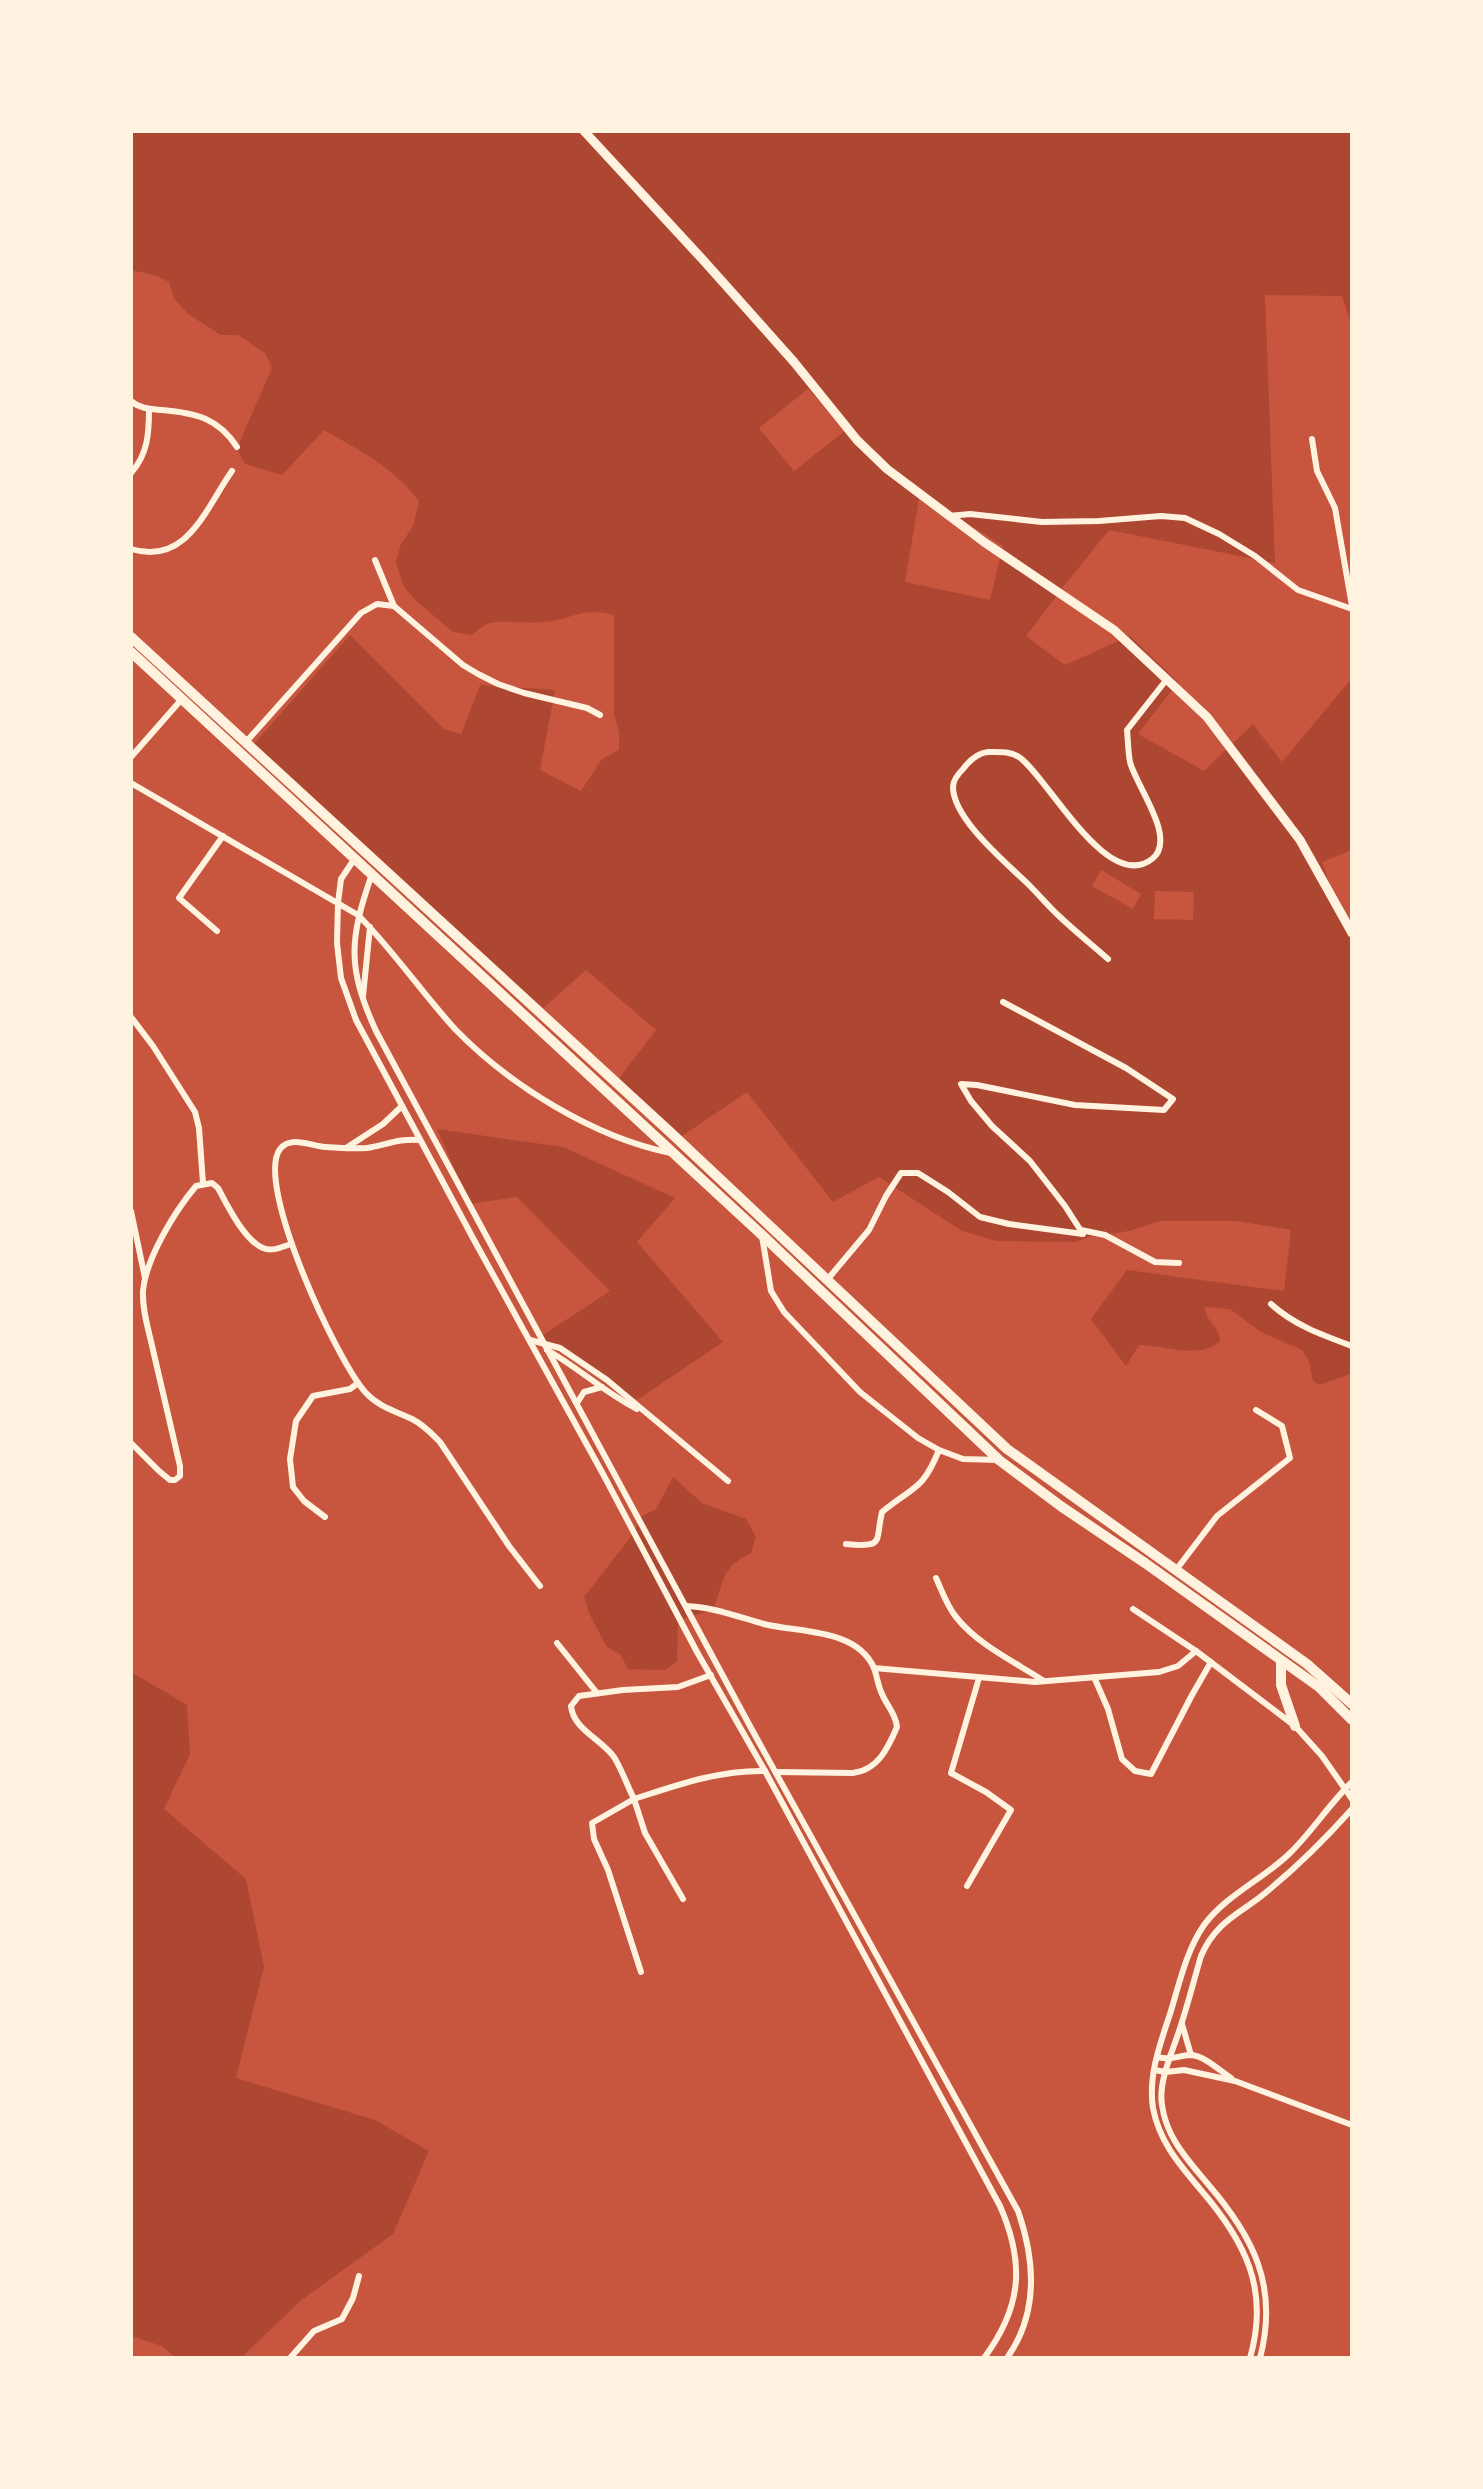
<svg xmlns="http://www.w3.org/2000/svg" width="1483" height="2489" font-family="'Roboto Condensed',sans-serif">
  <style>
    .green { fill: #ae4732; fill-rule: evenodd }
    .lines { fill: none; stroke-linecap: round; stroke-linejoin: round }
    .minor { stroke: #fff3e0; stroke-width: 6 }
    .secondary { stroke: #fff3e0; stroke-width: 9 }
    .motorway { stroke: #fff3e0; stroke-width: 10 }
  </style>
  <rect width="100%" height="100%" fill="#c8553d"/>
  <g class="green">
    <path d="M 131,131 L 1352,131 L 1352,326 L 1342,296 L 1265,295 L 1275,563 L 1109,530 L 1064,586 L 1026,636 L 1065,665 L 1130,636 L 1178,682 L 1138,734 L 1204,771 L 1253,724 L 1282,762 L 1352,678 L 1352,850 L 1322,862 L 1348,937 L 1352,939 L 1352,1373 L 1320,1385 L 1313,1381 L 1309,1361 L 1302,1350 L 1261,1332 L 1230,1309 L 1205,1307 C 1205,1321 1220,1327 1220,1341 C 1200,1360 1163,1345 1139,1345 L 1126,1366 L 1091,1319 L 1127,1270 L 1284,1291 L 1291,1230 L 1237,1221 L 1160,1221 L 1129,1231 L 1089,1237 L 1075,1242 L 996,1241 L 962,1231 L 879,1177 L 833,1202 L 747,1092 L 679,1138 L 617,1081 L 656,1030 L 586,970 L 543,1008 L 254,744 L 350,635 L 444,729 L 461,734 L 480,685 L 555,690 L 540,770 L 581,791 L 602,759 L 619,750 L 619,733 L 614,713 L 614,615 C 583,606 573,619 545,622 C 526,624 508,620 490,623 C 483,625 477,631 472,635 L 453,632 L 414,599 L 403,585 L 396,562 L 401,544 L 413,526 L 419,501 C 393,467 361,451 324,430 L 282,475 L 245,464 L 237,448 L 272,368 L 265,353 L 238,335 L 221,335 L 188,314 L 174,298 L 169,282 L 154,275 L 131,270 ZM 808,389 L 846,430 L 794,471 L 759,428 ZM 920,493 L 1003,546 L 990,600 L 905,582 ZM 1101,870 L 1141,894 L 1133,909 L 1092,886 ZM 1155,891 L 1194,892 L 1193,920 L 1154,919 Z"/>
    <path d="M 437,1129 L 563,1147 L 675,1198 L 637,1242 L 723,1342 L 637,1400 L 540,1337 L 610,1291 L 517,1197 L 470,1204 Z"/>
    <path d="M 673,1477 L 702,1503 L 746,1519 L 756,1537 L 751,1553 C 719,1569 725,1581 713,1610 L 678,1620 L 677,1661 L 665,1670 L 628,1669 L 620,1654 L 606,1646 L 589,1613 L 584,1597 L 633,1534 L 642,1516 L 656,1509 Z"/>
    <path d="M 131,1672 L 187,1705 L 190,1754 L 164,1809 L 246,1879 L 264,1967 L 236,2078 L 375,2120 L 429,2151 L 393,2234 L 300,2301 L 241,2358 L 176,2358 L 162,2346 L 131,2336 Z"/>
  </g>
  <g class="lines">
    <g class="minor">
      <path d="M 131,401 C 140,409 151,409 162,410 C 196,413 218,418 237,447"/>
      <path d="M 1312,439 L 1317,471 L 1335,508 L 1352,606"/>
      <path d="M 131,473 C 148,454 149,433 149,409"/>
      <path d="M 949,516 L 970,514 L 1042,522 L 1099,521 L 1161,516 L 1185,518 L 1219,534 L 1255,556 L 1298,590 L 1352,609"/>
      <path d="M 131,549 C 188,566 206,507 232,471"/>
      <path d="M 375,560 L 394,606"/>
      <path d="M 246,742 L 361,613 L 377,604 L 394,606 L 463,665 L 478,674 L 498,684 L 524,693 L 587,708 L 600,715"/>
      <path d="M 131,757 L 181,700"/>
      <path d="M 131,783 L 358,915 C 393,950 421,992 455,1029 C 509,1085 595,1138 671,1153"/>
      <path d="M 355,858 L 341,879 L 338,903 L 337,943 L 341,978 L 356,1020 L 474,1240 L 603,1474 L 697,1652 L 765,1771 L 1000,2206 C 1025,2263 1022,2307 984,2358"/>
      <path d="M 372,874 C 349,940 347,967 376,1031 L 751,1728 L 1018,2211 C 1035,2260 1039,2313 1007,2358"/>
      <path d="M 217,931 L 179,898 L 223,836"/>
      <path d="M 1108,959 C 1092,945 1075,931 1060,917 C 1049,907 1040,896 1030,886 C 1009,865 953,820 953,787 C 953,780 958,774 963,769 C 969,761 977,753 988,752 C 999,752 1010,751 1019,757 C 1048,777 1107,894 1152,859 C 1178,839 1136,786 1130,762 C 1128,752 1128,740 1127,730 L 1167,679"/>
      <path d="M 363,996 L 370,927"/>
      <path d="M 131,1017 L 153,1046 L 195,1112 L 199,1128 L 203,1183"/>
      <path d="M 419,1140 C 401,1138 385,1145 367,1148 C 353,1149 339,1148 325,1147 C 311,1146 291,1135 280,1149 C 254,1184 338,1363 366,1393 C 379,1407 395,1411 412,1419 C 424,1425 431,1433 440,1442 L 509,1546 L 540,1586"/>
      <path d="M 346,1148 L 383,1124 L 402,1106"/>
      <path d="M 131,1211 L 145,1278"/>
      <path d="M 1081,1230 L 1105,1235 L 1155,1262 L 1179,1263"/>
      <path d="M 762,1236 L 771,1291 L 784,1312 L 860,1392 L 918,1438 L 939,1450"/>
      <path d="M 827,1280 L 869,1230 L 886,1196 L 901,1173 L 918,1173 L 948,1192 L 980,1217 L 1009,1224 L 1083,1234 L 1065,1206 L 1030,1161 L 992,1126 L 971,1101 L 961,1084 L 977,1085 L 1075,1105 L 1164,1110 L 1173,1099 L 1126,1068 L 1003,1002"/>
      <path d="M 1271,1304 C 1294,1325 1322,1335 1352,1346"/>
      <path d="M 530,1340 L 560,1348 L 607,1380 L 728,1481"/>
      <path d="M 547,1350 C 579,1368 605,1393 637,1409"/>
      <path d="M 577,1403 L 584,1392 L 602,1387"/>
      <path d="M 131,1443 L 159,1471 L 170,1480 L 175,1480 L 180,1476 L 180,1466 C 171,1427 162,1389 153,1350 C 149,1331 142,1311 143,1291 C 146,1258 175,1211 196,1186 L 212,1183 L 218,1188 C 227,1205 244,1240 263,1248 C 272,1252 282,1247 291,1244"/>
      <path d="M 325,1517 L 304,1501 L 293,1487 L 290,1459 L 296,1421 L 313,1396 L 350,1389 L 358,1383"/>
      <path d="M 846,1544 C 885,1548 875,1542 882,1512 C 913,1486 922,1492 939,1450 L 963,1459 L 999,1460"/>
      <path d="M 1176,1570 L 1217,1516 L 1290,1458 L 1282,1426 L 1256,1410"/>
      <path d="M 936,1578 C 942,1591 947,1606 956,1617 C 978,1645 1015,1662 1044,1681"/>
      <path d="M 686,1606 C 713,1607 738,1617 764,1624 C 799,1633 856,1628 874,1668 C 877,1676 878,1686 882,1694 C 887,1706 896,1714 897,1727 C 888,1748 878,1770 853,1773 L 776,1772"/>
      <path d="M 1133,1609 L 1196,1651 L 1295,1726 L 1322,1756 L 1352,1799"/>
      <path d="M 557,1643 L 597,1693"/>
      <path d="M 874,1668 L 1035,1682 L 1159,1672 L 1178,1666 L 1196,1651"/>
      <path d="M 1094,1677 L 1108,1709 L 1122,1759 L 1135,1771 L 1151,1774 L 1192,1695 L 1211,1662"/>
      <path d="M 967,1886 L 1011,1810 L 986,1792 L 951,1773 L 979,1678"/>
      <path d="M 683,1899 L 645,1833 L 634,1799 C 677,1785 719,1770 765,1771"/>
      <path d="M 641,1972 L 608,1870 L 594,1839 L 592,1823 L 634,1799 C 627,1785 622,1770 614,1757 C 601,1739 573,1729 571,1706 L 579,1696 L 623,1690 L 678,1687 L 711,1675"/>
      <path d="M 1182,2024 L 1191,2055"/>
      <path d="M 1157,2057 C 1174,2061 1177,2055 1191,2055 C 1205,2056 1220,2071 1231,2078"/>
      <path d="M 1154,2070 L 1166,2072 L 1184,2070 L 1235,2081 L 1352,2125"/>
      <path d="M 290,2358 L 314,2331 L 342,2319 L 353,2298 L 359,2276"/>
      <path d="M 1250,2358 C 1270,2289 1245,2241 1200,2189 C 1179,2164 1159,2141 1153,2108 C 1148,2076 1160,2044 1170,2014 C 1179,1985 1186,1951 1204,1925 C 1225,1896 1263,1879 1289,1854 C 1312,1832 1329,1804 1352,1782"/>
      <path d="M 1260,2358 C 1279,2286 1253,2236 1207,2183 C 1187,2159 1166,2137 1162,2105 C 1158,2081 1173,2051 1180,2028 C 1188,2004 1194,1980 1201,1956 C 1217,1919 1243,1913 1270,1889 C 1299,1865 1327,1837 1352,1809"/>
    </g>
    <path class="secondary" d="M 584,131 L 704,261 L 794,362 L 857,440 L 887,469 L 984,542 L 1114,630 L 1207,717 L 1300,840 L 1352,933"/>
    <g class="motorway">
      <path d="M 131,637 L 670,1132 L 1007,1449 L 1307,1664 L 1352,1704"/>
      <path d="M 131,652 L 761,1234 L 999,1460 L 1062,1507 L 1145,1563 L 1319,1687 L 1352,1720"/>
      <path d="M 1281,1661 L 1281,1685 L 1295,1726"/>
    </g>
  </g>
  <rect width="1483" height="2489" fill="none" stroke="#fff3e0" stroke-width="266"/>
</svg>
